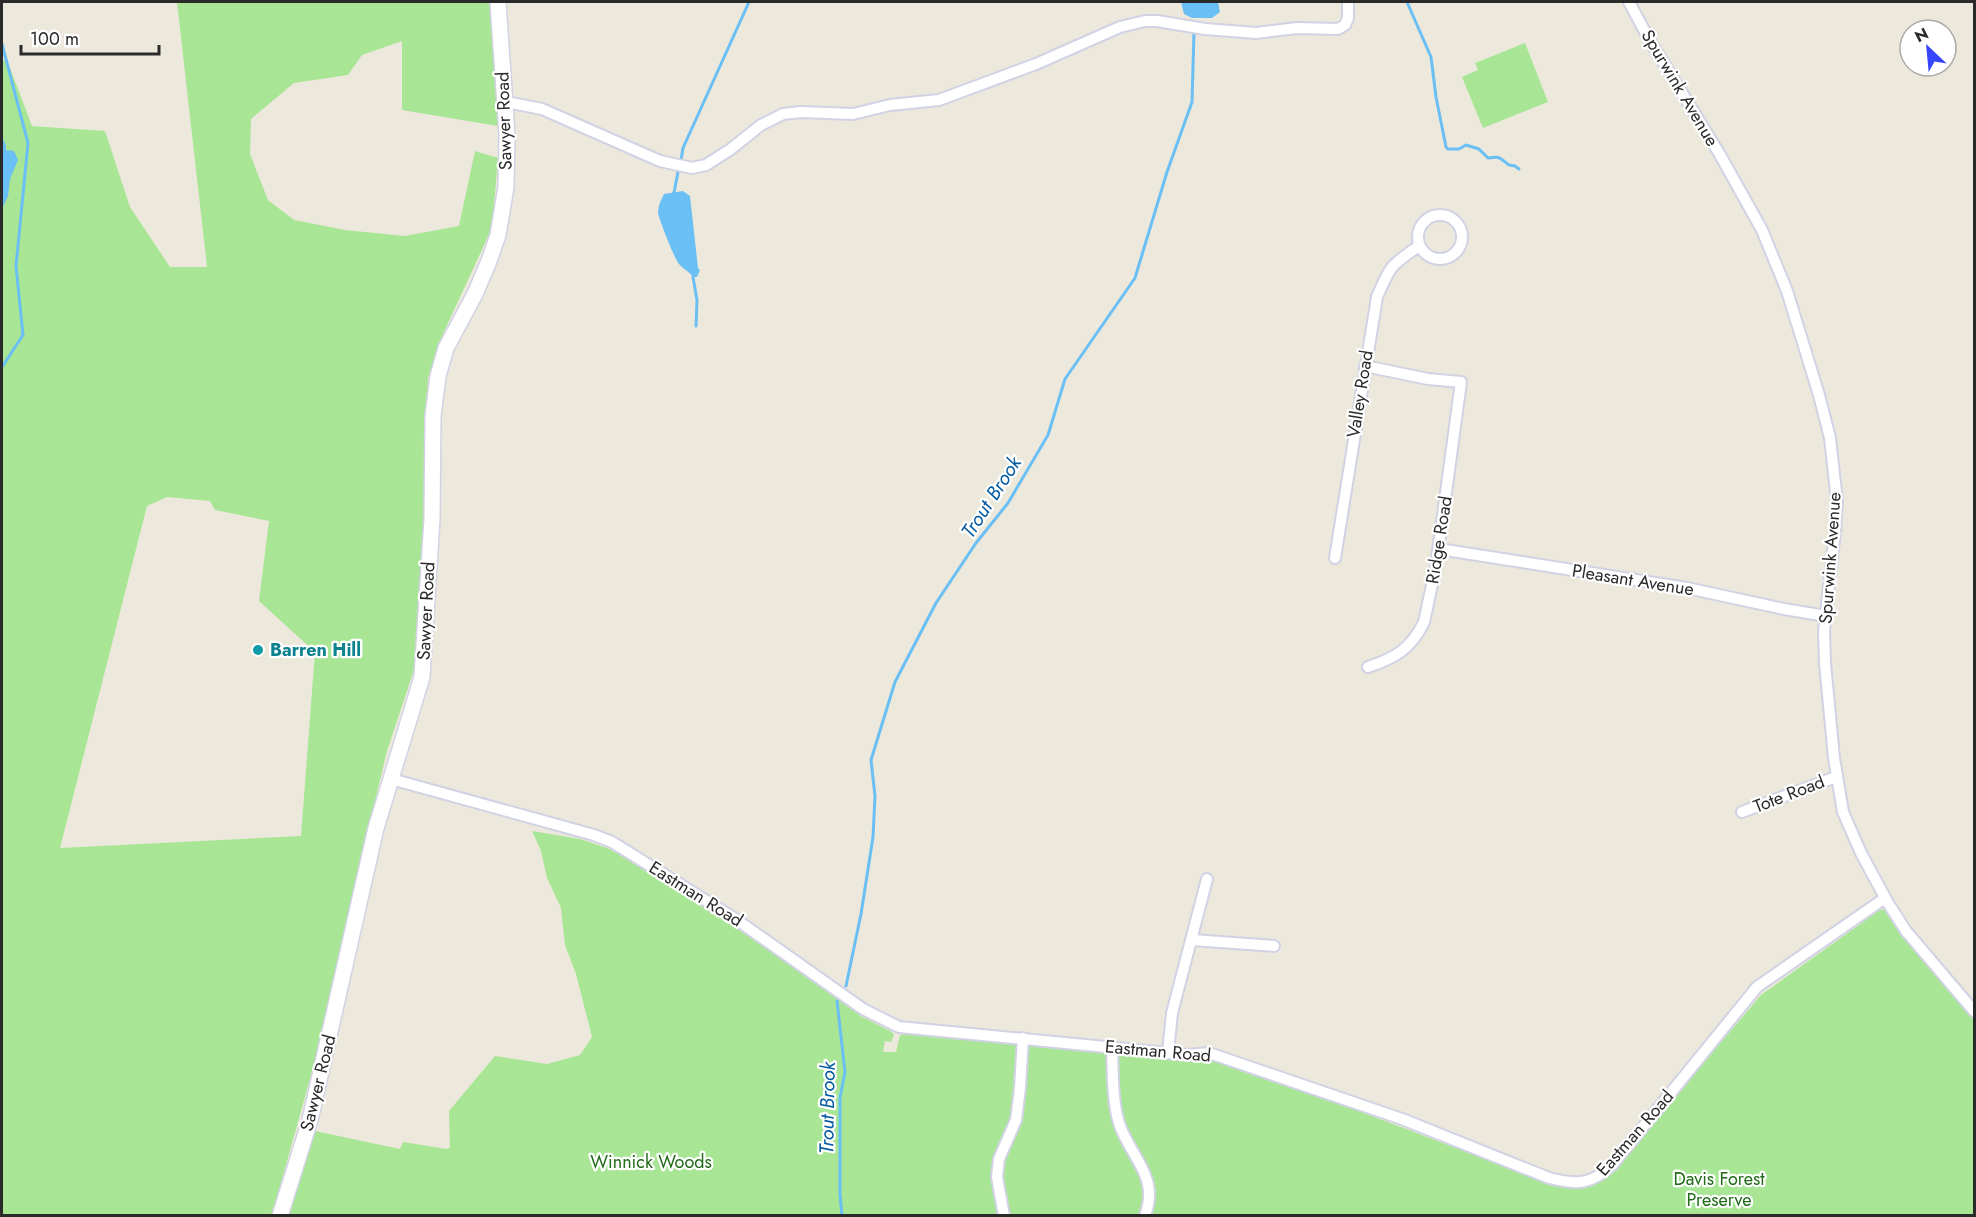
<svg xmlns="http://www.w3.org/2000/svg" width="1976" height="1217" font-family="Jost,sans-serif">
  <style>
    .green { fill: #a8e696; fill-rule: evenodd }
    .water { fill: #6abff4 }
    .lines { fill: none; stroke-linecap: round; stroke-linejoin: round }
    .stream { stroke: #6abff4; stroke-width: 3 }
    .street-casing { stroke: #d1d2e4; stroke-width: 14 }
    .secondary-casing { stroke: #d1d2e4; stroke-width: 18 }
    .street { stroke: #fff; stroke-width: 10 }
    .secondary { stroke: #fff; stroke-width: 15 }
    .culture-dot { fill: #0f9aa8; stroke: #fff; stroke-width: 2 }
    .labels { text-anchor: middle; stroke-width: 4.5; stroke-linejoin: round; paint-order: stroke }
    .street-label { font-size: 18px; fill: #2a2a2a; stroke: #fff }
    .culture-label { font-size: 18px; font-weight: bold; fill: #0d838f; stroke: #fff; text-anchor: start }
    .park-label { font-size: 18px; fill: #1f6b17; stroke: #fff }
    .water-label { font-size: 20px; font-style: italic; fill: #075ba2; stroke: #fff }
  </style>
  <rect width="100%" height="100%" fill="#ede8dc"/>
  <g class="green">
    <path d="M 177,2 L 490,2 L 498,126 L 402,110 L 402,41 L 362,55 L 348,75 L 294,83 L 251,119 L 250,154 L 268,200 L 294,220 L 345,230 L 405,236 L 459,226 L 475,151 L 498,158 L 492,228 L 443,334 L 428,378 L 425,432 L 425,520 L 415,667 L 387,751 L 365,843 L 322,1036 L 272,1215 L 2,1215 L 2,61 L 7,60 L 32,126 L 105,131 L 130,207 L 170,267 L 207,267 ZM 167,497 L 210,501 L 215,510 L 269,521 L 259,601 L 315,652 L 301,836 L 60,848 L 147,506 Z"/>
    <path d="M 1525,43 L 1548,102 L 1483,128 L 1462,77 L 1478,70 L 1475,63 Z"/>
    <path d="M 532,831 L 580,839 L 607,848 L 619,854 L 767,948 L 861,1016 L 890,1031 L 894,1034 L 891,1042 L 885,1041 L 883,1052 L 896,1052 L 900,1035 L 905,1034 L 1206,1058 L 1330,1100 L 1553,1185 L 1571,1187 L 1613,1170 L 1761,995 L 1880,910 L 1887,909 L 1974,1019 L 1974,1215 L 289,1216 L 315,1131 L 400,1149 L 403,1142 L 447,1149 L 450,1147 L 449,1111 L 495,1056 L 547,1064 L 580,1055 L 592,1037 L 576,974 L 565,945 L 561,908 L 547,878 L 541,851 Z"/>
  </g>
  <g class="water">
    <path d="M 1181,2 L 1218,2 L 1220,12 L 1212,18 L 1192,18 L 1184,14 Z"/>
    <path d="M 3,139 L 6,145 L 6,150 L 14,151 L 18,160 L 10,179 L 8,196 L 2,209 Z"/>
    <path d="M 683,191 L 690,196 L 698,268 L 700,270 L 697,277 L 693,277 C 689,271 683,269 679,264 C 675,260 658,217 658,212 C 658,206 661,200 664,194 Z"/>
  </g>
  <g class="lines">
    <g class="stream">
      <path d="M 1407,2 L 1431,57 L 1436,97 L 1446,147 L 1448,149 L 1459,149 L 1466,145 L 1479,149 L 1488,158 C 1502,156 1499,158 1509,165 L 1515,166 L 1519,169"/>
      <path d="M 2,44 L 28,143 L 16,266 L 23,335 L 2,367"/>
      <path d="M 681,160 L 683,148 L 749,2"/>
      <path d="M 674,193 L 678,172"/>
      <path d="M 693,277 L 697,300 L 696,326"/>
      <path d="M 846,986 L 861,914 L 873,837 L 875,796 L 871,760 L 895,682 L 936,603 L 976,543 L 1008,503 L 1048,435 L 1065,379 L 1135,278 L 1167,172 L 1192,102 L 1194,32"/>
      <path d="M 837,1001 L 845,1072 L 840,1098 L 840,1194 L 842,1216"/>
    </g>
    <g class="street-casing">
      <g id="street">
        <path d="M 1629,2 L 1650,41 L 1719,153 L 1762,230 L 1787,291 L 1819,395 L 1830,438 L 1837,501 L 1835,532 L 1824,631 L 1825,663 L 1834,758 L 1843,812 L 1861,853 L 1888,903 L 1906,931 L 1974,1011"/>
        <path d="M 506,102 L 542,109 L 660,161 L 692,168 L 706,165 L 731,149 L 761,125 L 783,114 L 801,112 L 853,114 L 890,105 L 939,100 L 1036,64 L 1120,27 L 1145,21 L 1157,21 L 1205,29 L 1256,33 L 1297,28 L 1338,29 L 1345,25 L 1348,18 L 1348,2"/>
        <circle cx="1440" cy="237" r="22"/>
        <path d="M 1365,366 L 1428,379 L 1461,382 L 1436,566 L 1424,622 C 1411,649 1395,658 1368,667"/>
        <path d="M 1439,549 L 1687,588 L 1784,609 L 1826,616"/>
        <path d="M 1335,558 L 1377,297 C 1390,266 1391,265 1419,246"/>
        <path d="M 391,779 L 594,835 L 612,842 L 737,920 L 863,1009 L 899,1027 L 1188,1055 L 1209,1053 L 1402,1119 L 1549,1178 C 1577,1185 1591,1185 1612,1165 L 1757,987 L 1885,898"/>
        <path d="M 1742,812 L 1836,777"/>
        <path d="M 1192,940 L 1274,946"/>
        <path d="M 1112,1048 C 1113,1072 1112,1100 1119,1123 C 1126,1147 1151,1171 1149,1197 C 1149,1203 1147,1210 1145,1216"/>
        <path d="M 1168,1052 L 1172,1013 L 1207,879"/>
        <path d="M 1004,1216 L 997,1177 L 999,1159 L 1016,1120 L 1020,1088 L 1023,1038"/>
      </g>
    </g>
    <g class="secondary-casing">
      <path id="secondary" d="M 280,1216 L 310,1120 L 376,828 L 422,677 L 432,519 L 433,416 L 438,376 L 446,348 L 475,294 L 489,261 L 498,235 L 506,187 L 507,135 L 498,2"/>
    </g>
    <use href="#street" class="street"/>
    <use href="#secondary" class="secondary"/>
  </g>
  <circle class="culture-dot" cx="258" cy="650" r="6"/>
  <g class="labels">
    <g class="street-label">
      <text transform="translate(1680 88) rotate(59)" y="6">Spurwink Avenue</text>
      <text transform="translate(504 121) rotate(-92)" y="6">Sawyer Road</text>
      <text transform="translate(1360 394) rotate(-81)" y="6">Valley Road</text>
      <text transform="translate(1439 540) rotate(-81)" y="6">Ridge Road</text>
      <text transform="translate(1830 558) rotate(-86)" y="6">Spurwink Avenue</text>
      <text transform="translate(1633 580) rotate(9)" y="6">Pleasant Avenue</text>
      <text transform="translate(426 611) rotate(-87)" y="6">Sawyer Road</text>
      <text transform="translate(1789 794) rotate(-21)" y="6">Tote Road</text>
      <text transform="translate(696 894) rotate(32)" y="6">Eastman Road</text>
      <text transform="translate(1158 1051) rotate(5)" y="6">Eastman Road</text>
      <text transform="translate(318 1083) rotate(-76)" y="6">Sawyer Road</text>
      <text transform="translate(1635 1133) rotate(-49)" y="6">Eastman Road</text>
    </g>
    <g class="culture-label">
      <text x="270" y="656">Barren Hill</text>
    </g>
    <g class="park-label">
      <text x="651" y="1168">Winnick Woods</text>
      <text x="1719" y="1185">Davis Forest<tspan x="1719" dy="21">Preserve</tspan></text>
    </g>
    <g class="water-label">
      <text transform="translate(991 497) rotate(-57)" y="7">Trout Brook</text>
      <text transform="translate(827 1108) rotate(-89)" y="7">Trout Brook</text>
    </g>
  </g>
  <rect width="1976" height="1217" fill="none" stroke="#2a2a2a" stroke-width="6"/>
  <g transform="translate(1928 48) rotate(334)"><circle r="28" fill="#ffffff" stroke="#aaaaaa" stroke-width="1.5"/>
  <path d="M0-4.5L10 22L0 15L-10 22Z" fill="#3745ff"/>
  <text y="-9" font-size="16" font-weight="bold" text-anchor="middle" fill="#2a2a2a">N</text>
  </g>
  <path d="M21 45v9h138v-9" fill="none" stroke="#2a2a2a" stroke-width="3"/>
  <text x="30" y="45" font-size="18" fill="#2a2a2a" stroke="#ffffff" stroke-width="4.5" paint-order="stroke">100 m</text>
</svg>
